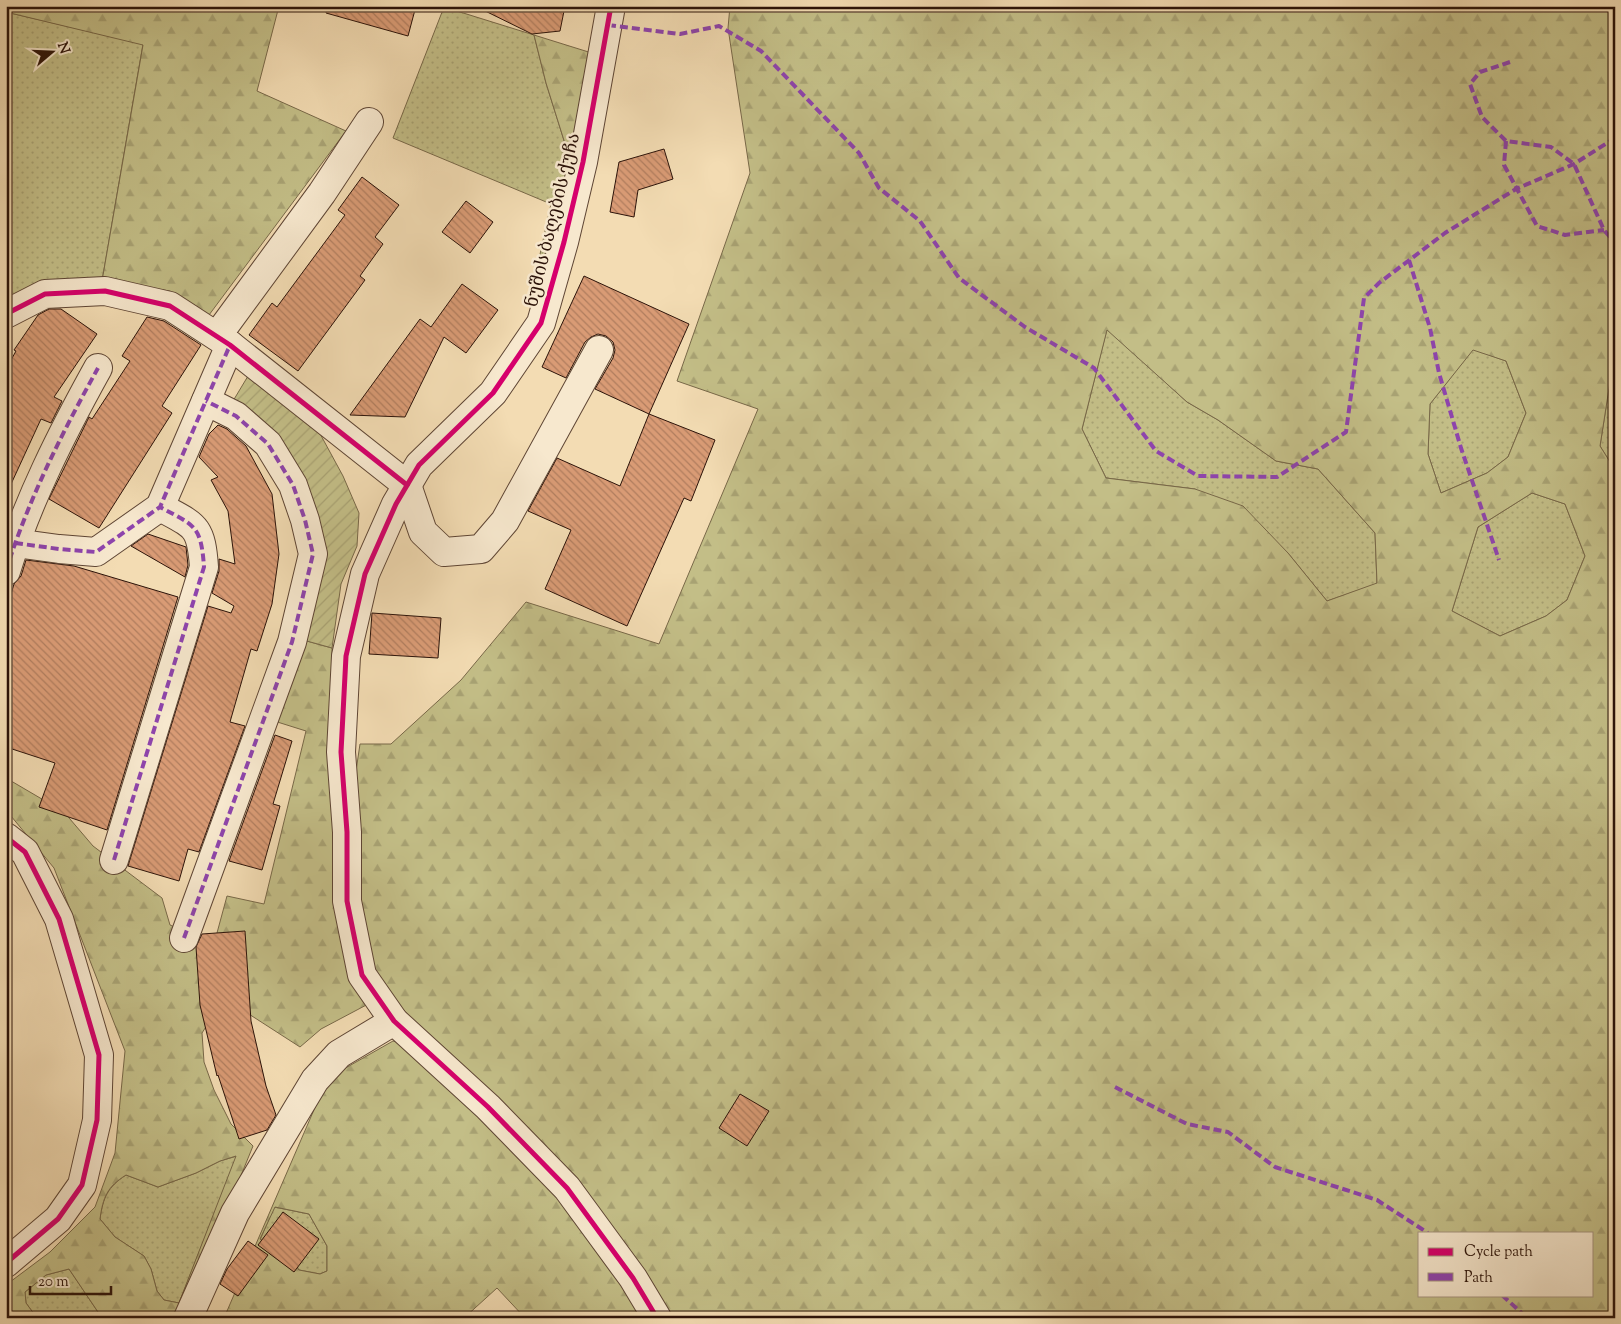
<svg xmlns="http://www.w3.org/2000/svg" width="1621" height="1324" font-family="'Sorts Mill Goudy','Noto Serif Georgian',serif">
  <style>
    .grass { fill: url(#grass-dots); stroke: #786848 }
    .forest { fill: url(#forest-firs); stroke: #786848; fill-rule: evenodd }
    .garden { fill: url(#garden-furrows); stroke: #786848 }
    .building { fill: url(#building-back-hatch); stroke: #2c1309 }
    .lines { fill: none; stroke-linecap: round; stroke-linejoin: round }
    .minor-casing { stroke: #5e4534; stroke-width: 30 }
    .minor { stroke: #f7e8ce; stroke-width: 28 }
    .quiet { stroke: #8e44ad; stroke-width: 4; stroke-dasharray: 8 4; stroke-linecap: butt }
    .cycleway-casing { stroke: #f7e8ce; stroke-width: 8 }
    .cycleway { stroke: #d6006c; stroke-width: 5 }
    .labels { text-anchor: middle; stroke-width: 5; stroke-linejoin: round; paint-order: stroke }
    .street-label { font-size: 18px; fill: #2c1309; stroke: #f7e8ce }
  </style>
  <defs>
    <pattern id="grass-dots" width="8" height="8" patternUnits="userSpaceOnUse" patternTransform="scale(1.25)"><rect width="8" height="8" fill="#c3be87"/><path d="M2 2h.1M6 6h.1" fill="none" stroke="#a8a273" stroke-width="1.8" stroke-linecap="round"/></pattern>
    <pattern id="forest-firs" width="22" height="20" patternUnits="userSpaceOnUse" patternTransform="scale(1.25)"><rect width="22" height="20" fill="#c3be87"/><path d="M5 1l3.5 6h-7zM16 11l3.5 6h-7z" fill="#a8a273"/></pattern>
    <pattern id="garden-furrows" width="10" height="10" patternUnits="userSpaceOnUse" patternTransform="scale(1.25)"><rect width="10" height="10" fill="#c3be87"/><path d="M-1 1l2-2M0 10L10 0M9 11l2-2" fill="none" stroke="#a8a273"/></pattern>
    <pattern id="building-back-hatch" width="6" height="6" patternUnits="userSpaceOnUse" patternTransform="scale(1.25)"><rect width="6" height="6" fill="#d99b75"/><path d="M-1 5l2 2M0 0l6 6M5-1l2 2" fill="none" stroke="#b07d5e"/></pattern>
  </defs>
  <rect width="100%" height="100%" fill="#f3dcb3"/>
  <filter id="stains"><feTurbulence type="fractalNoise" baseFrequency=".004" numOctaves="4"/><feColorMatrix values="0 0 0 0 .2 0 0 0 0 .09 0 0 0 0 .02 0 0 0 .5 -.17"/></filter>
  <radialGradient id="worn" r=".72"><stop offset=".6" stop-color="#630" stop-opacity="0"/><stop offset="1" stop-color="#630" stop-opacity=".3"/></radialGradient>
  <g class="grass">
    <path d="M 444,7 L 534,35 L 546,83 L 572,166 L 552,240 L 537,268 L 551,204 L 393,138 Z"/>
    <path d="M 6,12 L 143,44 L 102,281 L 6,302 Z"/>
    <path d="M 1107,329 L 1187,402 L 1218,420 L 1276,461 L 1318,469 L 1375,533 L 1377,584 L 1327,601 L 1288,553 L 1195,489 L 1106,478 L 1082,429 Z"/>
    <path d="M 1473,349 L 1506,361 L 1526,413 L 1508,457 L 1487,473 L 1441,493 L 1428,454 L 1430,404 Z"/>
    <path d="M 1615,379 L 1615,470 L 1600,446 L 1610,382 Z"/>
    <path d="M 1532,493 L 1565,504 L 1585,556 L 1567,600 L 1546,616 L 1500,636 L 1452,611 L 1478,527 Z"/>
    <path d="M 237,1156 L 179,1303 L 164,1300 L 157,1291 L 151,1269 L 144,1256 L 115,1237 L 100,1219 C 103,1197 108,1187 126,1175 L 158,1187 L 196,1173 L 220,1161 Z"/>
    <path d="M 274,1207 L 309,1214 L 327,1246 L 327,1271 L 320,1274 L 299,1270 L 289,1257 L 260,1240 Z"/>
    <path d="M 69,1269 L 98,1312 L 98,1318 L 37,1318 L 26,1303 L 25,1292 L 46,1275 Z"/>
  </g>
  <g class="forest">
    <path d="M 6,6 L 279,6 L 257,91 L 346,131 L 209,315 L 170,291 L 102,281 L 143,45 L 6,12 Z"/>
    <path d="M 730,6 L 1615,6 L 1615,379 L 1610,382 L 1600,446 L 1615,470 L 1615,1318 L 657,1318 L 633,1278 L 362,975 L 347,832 L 360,744 L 391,744 L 461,680 L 526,602 L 659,644 L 758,409 L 677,381 L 750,173 L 728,28 ZM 1107,330 L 1187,402 L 1218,420 L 1276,461 L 1318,469 L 1375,533 L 1377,583 L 1327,601 L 1288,553 L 1243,506 L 1195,489 L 1106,478 L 1082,429 ZM 1473,350 L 1506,361 L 1526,413 L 1508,457 L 1487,473 L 1441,493 L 1428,454 L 1430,404 ZM 1532,493 L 1565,504 L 1585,556 L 1567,600 L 1546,616 L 1500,636 L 1452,611 L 1478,527 ZM 1420,1233 L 1592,1233 L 1592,1295 L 1420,1295 Z"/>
    <path d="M 534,35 L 595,54 L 572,166 L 546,83 Z"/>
    <path d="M 296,638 L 332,648 L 339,913 L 372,1002 L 321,1029 L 300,1047 L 224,998 L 202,1033 L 204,1062 L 214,1090 L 231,1124 L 253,1146 L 183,1318 L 98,1318 L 98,1312 L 69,1269 L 46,1275 L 25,1292 L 26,1303 L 37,1318 L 6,1318 L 6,1285 L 50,1252 L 95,1207 L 115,1153 L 125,1051 L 54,868 L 6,810 L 6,778 L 64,812 L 93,846 L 162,898 L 170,925 L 214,944 L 227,896 L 264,904 L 306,731 L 271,720 ZM 236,1156 L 179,1303 L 164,1300 L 157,1291 L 151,1269 L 144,1256 L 115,1237 L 100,1219 C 103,1197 107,1187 126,1175 L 158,1187 L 196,1173 L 220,1161 Z"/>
    <path d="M 393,1041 L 401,1043 L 550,1182 L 640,1311 L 630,1318 L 525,1318 L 497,1288 L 464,1318 L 224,1318 L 326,1082 L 342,1070 ZM 275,1207 L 309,1214 L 327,1246 L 327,1271 L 320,1274 L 299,1270 L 289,1257 L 260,1239 Z"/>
  </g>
  <path class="garden" d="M 251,371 L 318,430 L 343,476 L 359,513 L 357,546 L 341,584 L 332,648 L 296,638 L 319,549 L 233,401 Z"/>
  <g class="building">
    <path d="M 327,6 L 416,6 L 408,36 L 326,13 Z"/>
    <path d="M 475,6 L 565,6 L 560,31 L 532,34 Z"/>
    <path d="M 664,149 L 673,179 L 638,190 L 634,217 L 610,212 L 619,162 Z"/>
    <path d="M 362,177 L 399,205 L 375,237 L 383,244 L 360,276 L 365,280 L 298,371 L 249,335 L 272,303 L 277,307 L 345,215 L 338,210 Z"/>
    <path d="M 466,201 L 493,222 L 470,253 L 442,232 Z"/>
    <path d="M 584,276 L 689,324 L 649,414 L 595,389 L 613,358 L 615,350 L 613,342 L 606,336 L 598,334 L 591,337 L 585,342 L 566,378 L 542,367 Z"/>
    <path d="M 462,284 L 498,310 L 466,353 L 444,337 L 405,417 L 350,415 L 420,319 L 431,327 Z"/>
    <path d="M 49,309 L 61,309 L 97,334 L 54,397 L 62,401 L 51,423 L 41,419 L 6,495 L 6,369 L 16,351 L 14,350 L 38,315 Z"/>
    <path d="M 147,317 L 164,321 L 201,345 L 162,406 L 172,413 L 99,528 L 49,499 L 89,417 L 92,419 L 130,361 L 122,356 Z"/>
    <path d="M 649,414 L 715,440 L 691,501 L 684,498 L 627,626 L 545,589 L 571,530 L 528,511 L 557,458 L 620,486 Z"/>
    <path d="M 218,425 L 227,429 L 246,446 L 272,494 L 279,554 L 272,604 L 257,651 L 251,649 L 230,722 L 245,726 L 199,852 L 188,849 L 179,881 L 128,866 L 208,606 L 231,613 L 234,606 L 212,593 L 219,571 L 219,559 L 235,564 L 228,511 L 211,480 L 218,477 L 199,457 L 209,434 Z"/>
    <path d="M 148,534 L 186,547 L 188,565 L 185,577 L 131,546 Z"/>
    <path d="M 26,560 L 74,566 L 178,597 L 107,830 L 39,807 L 55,763 L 6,747 L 6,611 L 14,584 L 21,576 Z"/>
    <path d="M 372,613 L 441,618 L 438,658 L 369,654 Z"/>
    <path d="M 275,735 L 292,741 L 273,804 L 280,806 L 262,870 L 229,861 Z"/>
    <path d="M 245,931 L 251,1021 L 266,1086 L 276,1115 L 267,1130 L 239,1139 L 218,1075 L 217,1076 L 200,1005 L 196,947 L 202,934 Z"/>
    <path d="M 740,1094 L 769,1111 L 747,1146 L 719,1128 Z"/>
    <path d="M 283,1212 L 319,1239 L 294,1272 L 258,1245 Z"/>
    <path d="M 248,1241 L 268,1255 L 238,1296 L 220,1284 L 227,1269 Z"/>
  </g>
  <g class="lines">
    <g class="minor-casing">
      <g id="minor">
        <path d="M 611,6 L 583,162 L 564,242 L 541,323 L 493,393 L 419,465 L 396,504 L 365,574 L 346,656 L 341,752 L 347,832 L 347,901 L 362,975 L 394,1021 L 488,1107 L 567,1188 L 633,1278 L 657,1318"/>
        <path d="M 6,314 L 45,294 L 105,291 L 170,306 L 230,345 L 407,485 L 423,532 L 444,552 L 481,549 L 505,521 L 599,350"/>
        <path d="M 217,336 L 322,193 L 369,122"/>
        <path d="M 15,543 L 59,549 L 96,552 L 160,507 L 230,345"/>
        <path d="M 6,571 C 28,500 62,433 98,368"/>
        <path d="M 6,837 L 25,852 L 59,919 L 99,1055 L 97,1120 L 82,1185 L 58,1219 L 6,1263"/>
        <path d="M 114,860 L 204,567 C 201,525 195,526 160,507"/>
        <path d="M 184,938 L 292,642 L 313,554 L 305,520 L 293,485 L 268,444 L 236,416 L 206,401"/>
        <path d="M 188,1318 L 235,1213 L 315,1080 L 339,1054 L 394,1021"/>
      </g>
    </g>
    <use href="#minor" class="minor"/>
    <g class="quiet">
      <path d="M 608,25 L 680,34 L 719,26 L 761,51 L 859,153 L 879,188 L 920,221 L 959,278 L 1025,327 L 1094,368 L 1156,451 L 1198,476 L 1277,477 L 1346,432 L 1364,298 L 1379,283 L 1445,233 L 1516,189 L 1574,164 L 1615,138"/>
      <path d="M 1510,62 L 1480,72 L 1470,84 L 1482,117 L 1506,141 L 1551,147 L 1574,164 L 1604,230 L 1615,243"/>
      <path d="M 1506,141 L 1504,165 L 1537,226 L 1565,235 L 1604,230"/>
      <path d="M 1409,260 L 1430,328 L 1439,373 L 1461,448 L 1499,560"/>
      <path d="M 15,543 L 59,549 L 96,552 L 160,507 L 230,345"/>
      <path d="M 6,571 C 28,500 62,433 98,368"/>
      <path d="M 114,860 L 204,567 C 201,525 195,526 160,507"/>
      <path d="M 184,938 L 292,642 L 313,554 L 305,520 L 293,485 L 268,444 L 236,416 L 206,401"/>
      <path d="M 1115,1087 L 1187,1124 L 1228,1132 L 1275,1167 L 1377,1200 L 1428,1233"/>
      <path d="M 1502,1295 L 1527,1318"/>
    </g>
    <g class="cycleway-casing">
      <g id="cycleway">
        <path d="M 611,6 L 583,162 L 564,242 L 541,323 L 493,393 L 419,465 L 396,504 L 365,574 L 346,656 L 341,752 L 347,832 L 347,901 L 362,975 L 394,1021 L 488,1107 L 567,1188 L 633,1278 L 657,1318"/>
        <path d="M 6,314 L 45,294 L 105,291 L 170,306 L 230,345 L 407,485"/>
        <path d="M 6,837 L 25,852 L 59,919 L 99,1055 L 97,1120 L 82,1185 L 58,1219 L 6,1263"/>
      </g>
    </g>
    <use href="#cycleway" class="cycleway"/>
  </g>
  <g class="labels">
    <g class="street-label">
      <text transform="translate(552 220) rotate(-76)" y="6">ნუშის ბაღების ქუჩა</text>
    </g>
  </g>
  <rect width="1621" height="1324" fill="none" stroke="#f3dcb3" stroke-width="25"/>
  <rect x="8" y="8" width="1606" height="1309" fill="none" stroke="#2c1309" stroke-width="2.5"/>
  <rect x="12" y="12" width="1596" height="1299" fill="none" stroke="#2c1309"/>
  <rect x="1418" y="1232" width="175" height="65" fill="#f7e8ce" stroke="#a6937f"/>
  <rect x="1428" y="1248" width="25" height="8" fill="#d6006c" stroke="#a6937f"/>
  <text x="1464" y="1256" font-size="15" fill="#2c1309">Cycle path</text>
  <rect x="1428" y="1273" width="25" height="8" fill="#8e44ad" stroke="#a6937f"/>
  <text x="1464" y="1282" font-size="15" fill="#2c1309">Path</text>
  <g transform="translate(52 52) rotate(71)" stroke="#f7e8ce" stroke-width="4" paint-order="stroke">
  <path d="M0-4L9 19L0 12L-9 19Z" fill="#2c1309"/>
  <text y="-8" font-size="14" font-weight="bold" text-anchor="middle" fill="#2c1309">N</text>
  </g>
  <path d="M30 1286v8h81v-8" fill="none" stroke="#2c1309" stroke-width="2.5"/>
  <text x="38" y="1286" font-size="15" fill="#2c1309" stroke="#f7e8ce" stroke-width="4" paint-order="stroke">20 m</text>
  <rect width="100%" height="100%" filter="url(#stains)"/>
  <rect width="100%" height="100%" fill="url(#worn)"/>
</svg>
